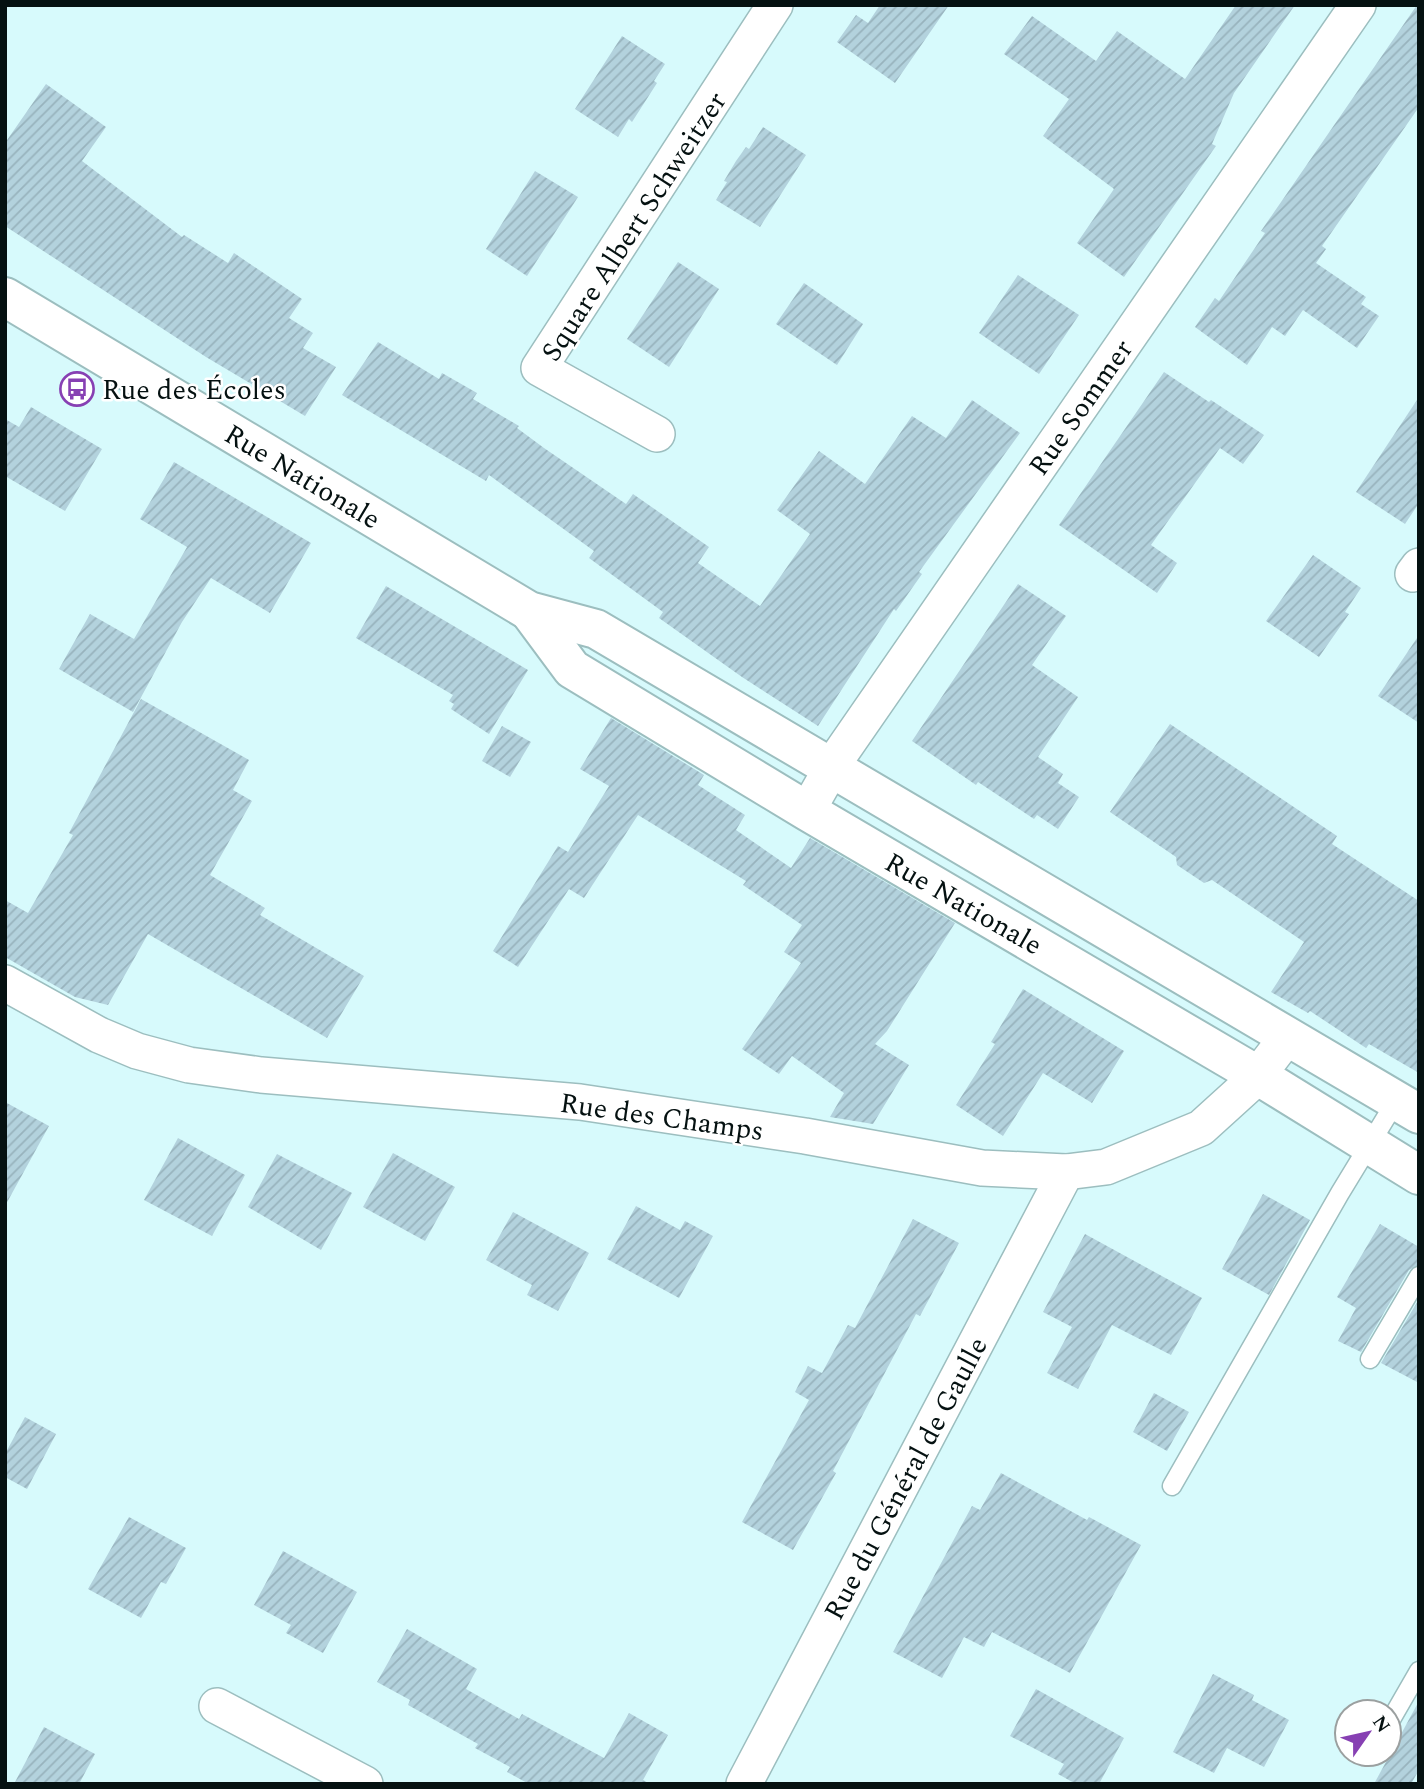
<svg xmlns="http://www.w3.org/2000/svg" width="1424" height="1789" font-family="Spectral,serif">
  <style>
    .building { fill: url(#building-hatch) }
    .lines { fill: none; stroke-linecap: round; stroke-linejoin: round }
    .lane-casing { stroke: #9cbebf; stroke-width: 21 }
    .street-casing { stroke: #9cbebf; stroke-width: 38 }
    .primary-casing { stroke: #9cbebf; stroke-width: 42 }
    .lane { stroke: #fff; stroke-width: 18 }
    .street { stroke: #fff; stroke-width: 35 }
    .primary { stroke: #fff; stroke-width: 38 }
    .labels { text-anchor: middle; stroke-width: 5; stroke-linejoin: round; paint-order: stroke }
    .street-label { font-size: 28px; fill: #051111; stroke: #fff }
    .poi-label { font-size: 28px; fill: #051111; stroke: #fff; text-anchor: start }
  </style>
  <defs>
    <pattern id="building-hatch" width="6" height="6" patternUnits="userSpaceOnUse" patternTransform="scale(1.75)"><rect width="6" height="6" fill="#b3d2dd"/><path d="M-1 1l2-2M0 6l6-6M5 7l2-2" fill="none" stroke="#98b3bd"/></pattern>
  </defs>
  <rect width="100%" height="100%" fill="#d7fafc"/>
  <g class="building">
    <path d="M 880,5 L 949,5 L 895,83 L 837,42 L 856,15 L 868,23 Z"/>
    <path d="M 1236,5 L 1295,5 L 1234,93 L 1212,144 L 1216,146 L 1124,277 L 1077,243 L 1114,189 L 1043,136 L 1069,99 L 1004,54 L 1032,16 L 1096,61 L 1117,31 L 1185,79 Z"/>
    <path d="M 1417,5 L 1419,107 L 1322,246 L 1326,249 L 1316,263 L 1366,297 L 1361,304 L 1379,316 L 1357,348 L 1303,310 L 1285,336 L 1272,327 L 1247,365 L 1195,327 L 1215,298 L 1219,301 L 1265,233 L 1261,231 Z"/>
    <path d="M 622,36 L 665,64 L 654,81 L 657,83 L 632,122 L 629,119 L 618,137 L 575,109 Z"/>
    <path d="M 46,84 L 106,127 L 82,161 L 182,237 L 184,235 L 228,263 L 234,253 L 302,299 L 289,318 L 313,333 L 303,348 L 336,367 L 305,416 L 206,357 L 5,226 L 5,143 Z"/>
    <path d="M 763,127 L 806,155 L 760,227 L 716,200 L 727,182 L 724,181 L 736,161 L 746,147 L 749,149 Z"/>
    <path d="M 535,171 L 578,197 L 527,276 L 486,249 Z"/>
    <path d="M 678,262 L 719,289 L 669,367 L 627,339 Z"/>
    <path d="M 1018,275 L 1079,315 L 1039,374 L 979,333 Z"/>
    <path d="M 804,283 L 863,324 L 837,365 L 776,324 Z"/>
    <path d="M 378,342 L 439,379 L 442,373 L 477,393 L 473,399 L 519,426 L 517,428 L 544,448 L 626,504 L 633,494 L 709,547 L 698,563 L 760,606 L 810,534 L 777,510 L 819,451 L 865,484 L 912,416 L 946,438 L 972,400 L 1020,433 L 919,572 L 922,574 L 896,611 L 894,609 L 818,726 L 742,677 L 659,618 L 663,612 L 589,558 L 594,551 L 489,475 L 486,481 L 342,395 Z"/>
    <path d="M 1164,372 L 1209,402 L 1211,400 L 1264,435 L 1243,464 L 1220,448 L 1151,545 L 1177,563 L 1157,593 L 1059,525 Z"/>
    <path d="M 1419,397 L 1419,503 L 1405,524 L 1356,492 Z"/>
    <path d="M 31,407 L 102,449 L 65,511 L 5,476 L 5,419 L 19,427 Z"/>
    <path d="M 174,462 L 311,543 L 270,613 L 211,578 L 182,622 L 133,712 L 59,669 L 90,614 L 134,639 L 187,547 L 140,519 Z"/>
    <path d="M 1313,555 L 1361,588 L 1345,612 L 1349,614 L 1319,657 L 1266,621 Z"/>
    <path d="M 1018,584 L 1066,616 L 1032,665 L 1078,697 L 1038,757 L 1063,774 L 1058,783 L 1079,797 L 1058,829 L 1037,815 L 1034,819 L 978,782 L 976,785 L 912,741 Z"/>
    <path d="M 386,586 L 528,670 L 489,734 L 451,709 L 454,704 L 449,701 L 453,695 L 356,638 Z"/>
    <path d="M 1419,635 L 1419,723 L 1378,696 Z"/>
    <path d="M 141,699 L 249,760 L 233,790 L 252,801 L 210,875 L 265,908 L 260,915 L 364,976 L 327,1038 L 148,934 L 108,1005 L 75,997 L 5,957 L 5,900 L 28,913 L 73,835 L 69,833 Z"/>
    <path d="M 611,718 L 704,775 L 698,785 L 745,815 L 736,830 L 791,868 L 810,838 L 955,923 L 887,1031 L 875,1044 L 909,1065 L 873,1124 L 830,1117 L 844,1093 L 792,1056 L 779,1074 L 742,1049 L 801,963 L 784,952 L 802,925 L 743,885 L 746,881 L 638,815 L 584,898 L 569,889 L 518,967 L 493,951 L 558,846 L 568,852 L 609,786 L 580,769 Z"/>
    <path d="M 1170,724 L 1337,836 L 1332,844 L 1419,901 L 1419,1073 L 1369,1044 L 1366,1048 L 1310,1011 L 1308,1013 L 1271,992 L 1304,942 L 1212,880 L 1204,883 L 1177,865 L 1176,857 L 1110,812 Z"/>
    <path d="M 502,726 L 531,742 L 510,777 L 482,761 Z"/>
    <path d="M 1023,989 L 1124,1051 L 1092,1103 L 1043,1073 L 1003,1136 L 956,1105 L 995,1044 L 991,1042 Z"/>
    <path d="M 5,1102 L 49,1126 L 5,1206 Z"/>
    <path d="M 178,1138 L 245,1175 L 212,1236 L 144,1200 Z"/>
    <path d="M 393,1153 L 455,1187 L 425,1241 L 363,1207 Z"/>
    <path d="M 277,1154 L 352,1193 L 321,1250 L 248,1207 Z"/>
    <path d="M 1263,1194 L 1310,1220 L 1269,1295 L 1222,1269 Z"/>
    <path d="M 636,1206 L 680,1230 L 685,1221 L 713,1236 L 679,1298 L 607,1259 Z"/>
    <path d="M 513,1212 L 589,1253 L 558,1311 L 527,1295 L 532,1285 L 486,1260 Z"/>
    <path d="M 913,1219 L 959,1243 L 920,1316 L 916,1314 L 833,1471 L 836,1473 L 793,1550 L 742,1522 L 809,1400 L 795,1392 L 808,1366 L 822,1373 L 848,1325 L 855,1328 Z"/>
    <path d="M 1380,1224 L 1419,1247 L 1419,1265 L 1409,1270 L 1361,1352 L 1338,1341 L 1356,1308 L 1337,1297 Z"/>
    <path d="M 1085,1234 L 1202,1298 L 1171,1355 L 1112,1325 L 1078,1389 L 1047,1373 L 1072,1327 L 1043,1312 Z"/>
    <path d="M 1419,1299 L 1419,1383 L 1381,1363 Z"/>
    <path d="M 1154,1393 L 1189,1412 L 1167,1451 L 1133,1432 Z"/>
    <path d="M 25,1417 L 56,1434 L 27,1489 L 5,1477 L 5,1454 Z"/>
    <path d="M 1001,1473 L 1087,1520 L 1089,1517 L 1141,1545 L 1070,1673 L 992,1632 L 984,1647 L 964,1637 L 942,1678 L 893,1652 L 972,1506 L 980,1510 Z"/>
    <path d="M 129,1517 L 186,1548 L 166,1584 L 161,1582 L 141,1618 L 88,1589 Z"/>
    <path d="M 283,1551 L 357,1592 L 323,1653 L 286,1633 L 291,1625 L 254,1605 Z"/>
    <path d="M 407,1629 L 477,1669 L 466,1689 L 519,1719 L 522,1714 L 604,1758 L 629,1713 L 668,1735 L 643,1780 L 650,1784 L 529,1784 L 507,1772 L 510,1767 L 475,1748 L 478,1744 L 408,1705 L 410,1700 L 377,1682 Z"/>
    <path d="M 1213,1674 L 1254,1695 L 1252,1700 L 1289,1720 L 1264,1767 L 1227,1748 L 1214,1773 L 1173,1752 Z"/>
    <path d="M 1036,1689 L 1124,1738 L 1099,1784 L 1076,1784 L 1058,1774 L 1064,1764 L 1010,1736 Z"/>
    <path d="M 1419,1701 L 1419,1770 L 1411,1784 L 1374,1784 Z"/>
    <path d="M 44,1727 L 95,1754 L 79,1784 L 14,1784 Z"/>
  </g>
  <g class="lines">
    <g class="lane-casing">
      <g id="lane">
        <path d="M 1370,1359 L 1419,1276"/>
        <path d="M 1172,1486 L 1340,1193 L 1396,1101"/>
        <path d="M 1389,1723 L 1419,1671"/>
      </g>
    </g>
    <g class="street-casing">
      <g id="street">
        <path d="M 657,434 L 539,368 L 775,5"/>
        <path d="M 1413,574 L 1419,566"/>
        <path d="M 807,811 L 838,757 L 1358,5"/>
        <path d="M 5,983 L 99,1035 L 137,1051 L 189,1065 L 261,1075 L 580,1102 L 805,1136 L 982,1168 L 1066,1172 L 1106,1167 L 1201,1128 L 1255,1079 L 1288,1036"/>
        <path d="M 217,1706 L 365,1784"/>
        <path d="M 744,1784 L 1066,1172"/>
      </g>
    </g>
    <g class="primary-casing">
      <g id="primary">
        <path d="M 5,297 L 529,611 L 596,629 L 1419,1114"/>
        <path d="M 529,611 L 572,669 L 807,811 L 1257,1075 L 1419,1175"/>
      </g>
    </g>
    <use href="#lane" class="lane"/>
    <use href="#street" class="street"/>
    <use href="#primary" class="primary"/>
  </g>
  <defs>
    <g id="bus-ring" transform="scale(1.75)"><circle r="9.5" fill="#fff" stroke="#8740b3" stroke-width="1.5"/><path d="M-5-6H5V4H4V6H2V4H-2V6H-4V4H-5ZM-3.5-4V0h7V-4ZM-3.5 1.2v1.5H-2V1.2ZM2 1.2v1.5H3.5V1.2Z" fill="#8740b3"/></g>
  </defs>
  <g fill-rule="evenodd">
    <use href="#bus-ring" x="77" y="389"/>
  </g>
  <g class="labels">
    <g class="street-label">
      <text transform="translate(633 226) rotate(-57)" y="10">Square Albert Schweitzer</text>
      <text transform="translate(1080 407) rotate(-55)" y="10">Rue Sommer</text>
      <text transform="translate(303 476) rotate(31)" y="10">Rue Nationale</text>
      <text transform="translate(964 903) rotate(30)" y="10">Rue Nationale</text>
      <text transform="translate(662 1116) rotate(8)" y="10">Rue des Champs</text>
      <text transform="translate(905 1478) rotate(-62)" y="10">Rue du Général de Gaulle</text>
    </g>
    <g class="poi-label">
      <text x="102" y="399">Rue des Écoles</text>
    </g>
  </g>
  <rect width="1424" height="1789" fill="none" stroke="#051111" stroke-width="14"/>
  <g transform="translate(1368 1733) rotate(56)"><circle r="33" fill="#ffffff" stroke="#9ba0a0" stroke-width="2"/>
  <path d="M0-5L12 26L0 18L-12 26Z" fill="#8740b3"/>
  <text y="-10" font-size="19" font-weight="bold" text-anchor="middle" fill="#051111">N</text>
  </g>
</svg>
